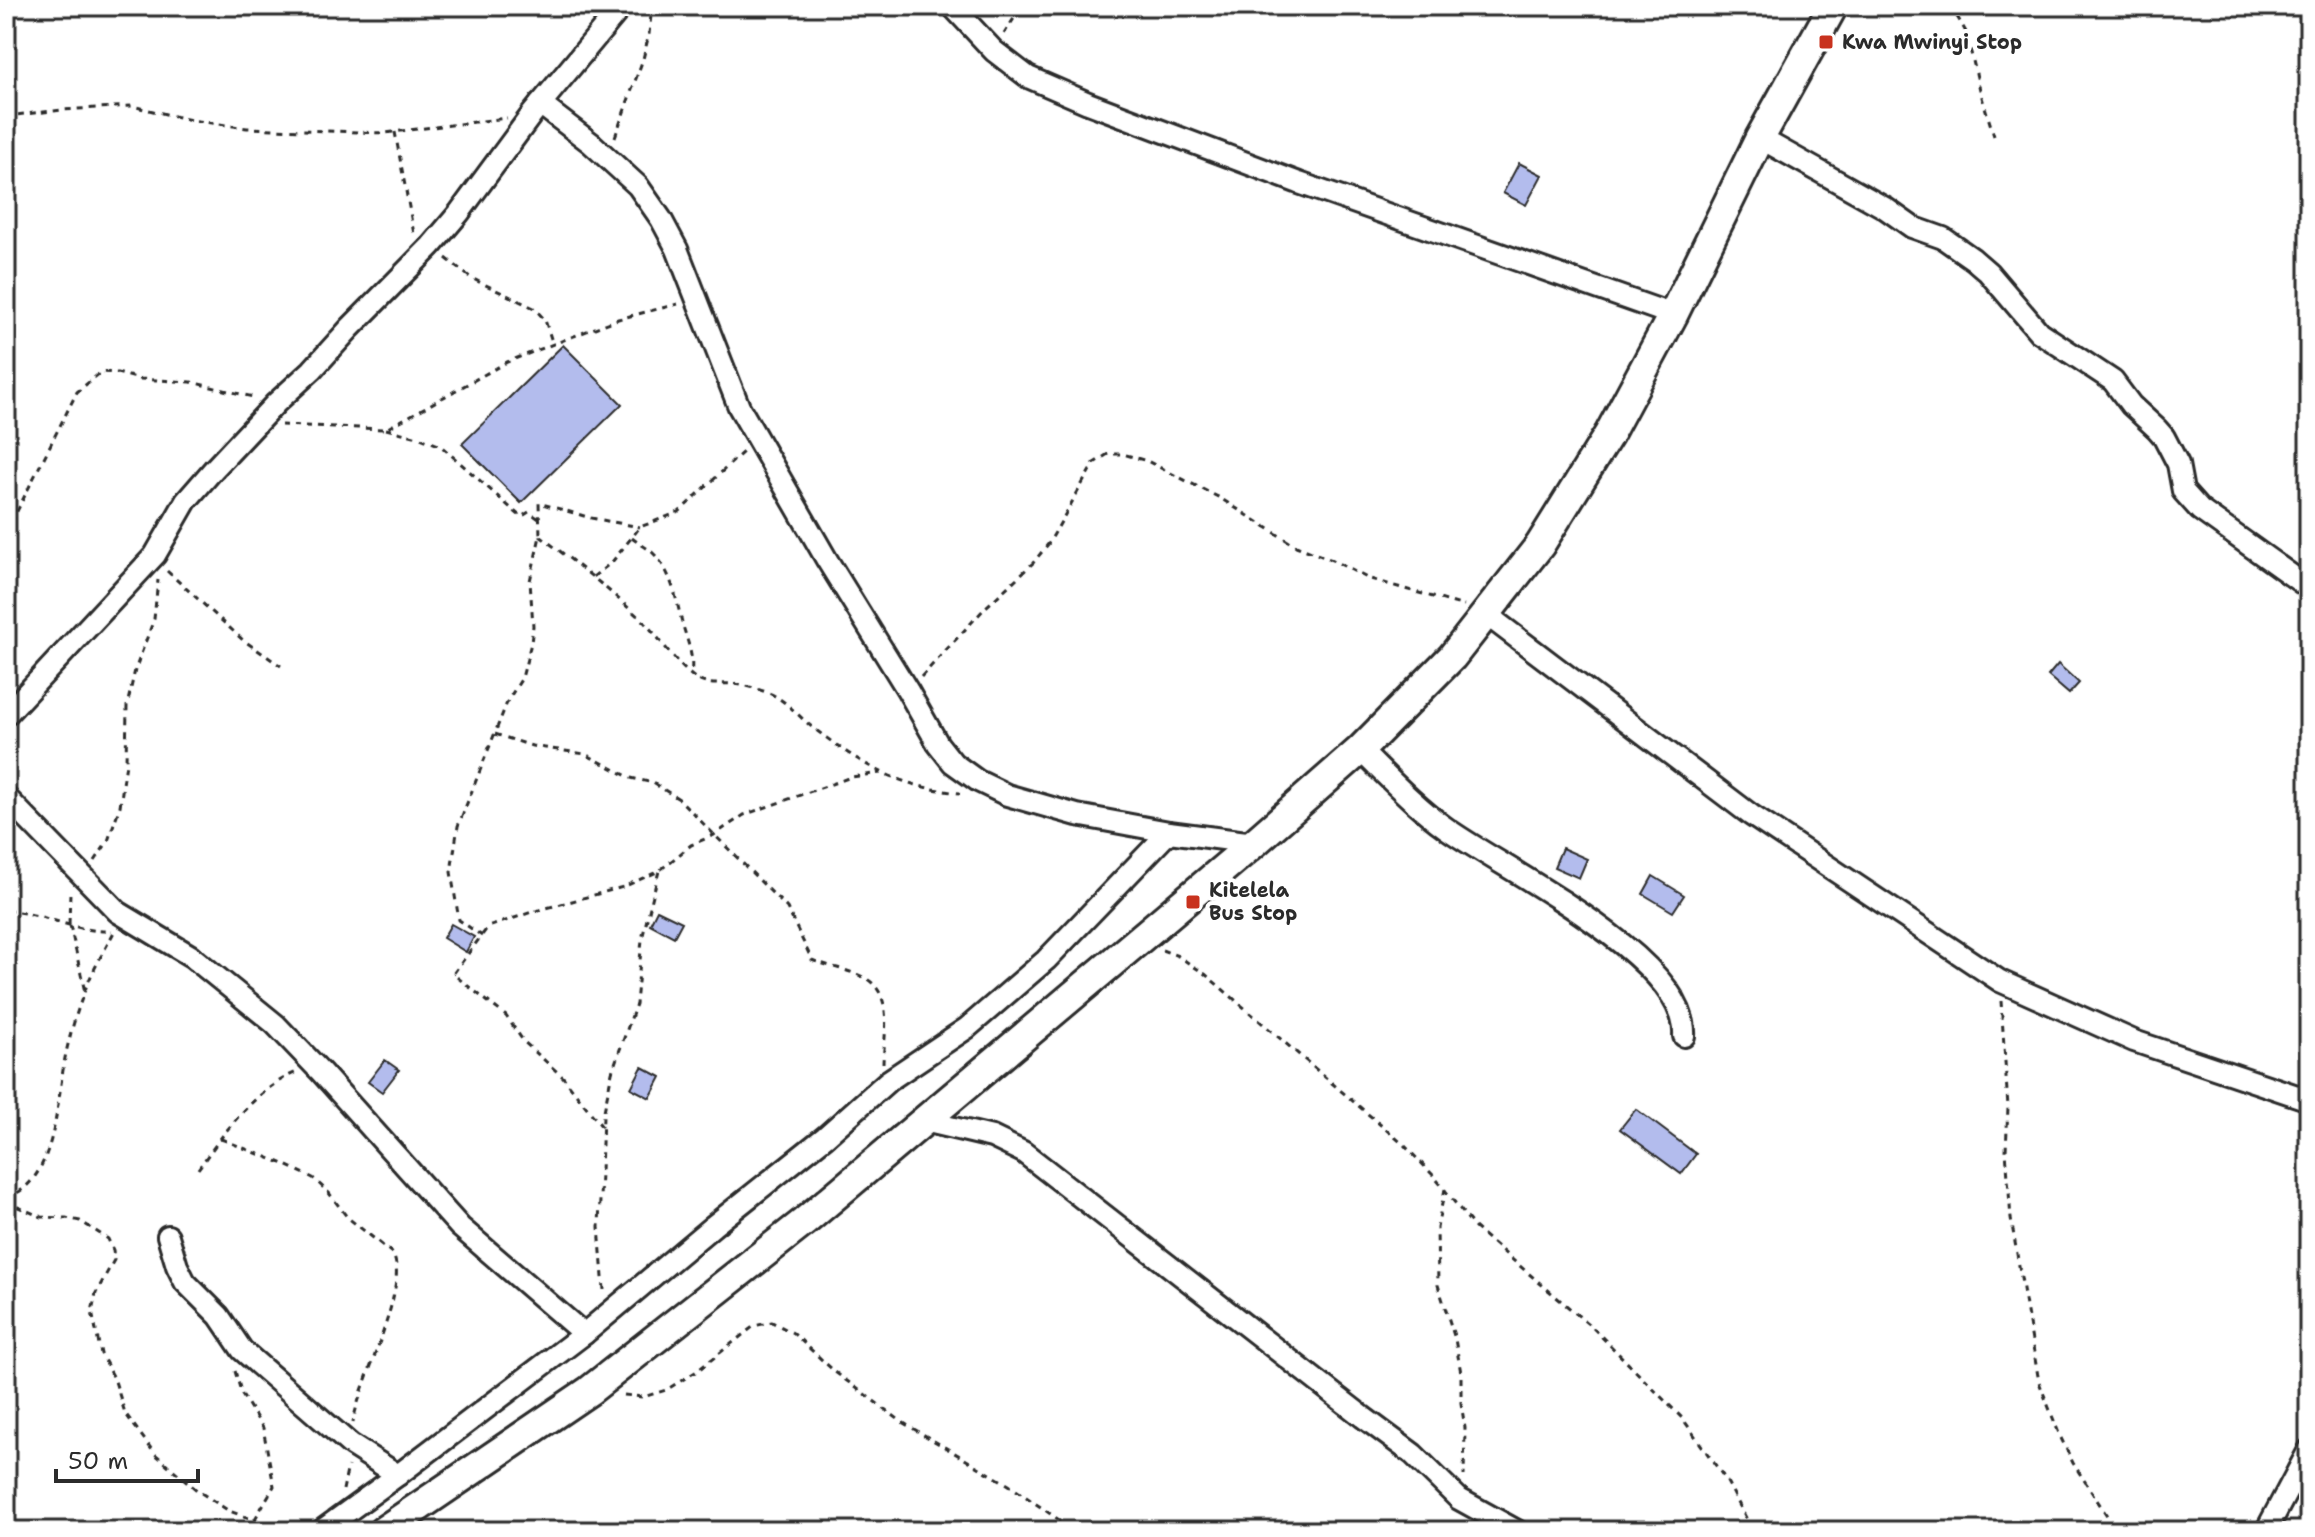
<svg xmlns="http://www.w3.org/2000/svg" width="2315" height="1537" font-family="'Shantell Sans',sans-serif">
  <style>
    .building { fill: #b3bced; stroke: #2b2b2b; stroke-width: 2 }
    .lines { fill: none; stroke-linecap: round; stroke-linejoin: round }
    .minor-casing { stroke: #2b2b2b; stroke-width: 26 }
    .highway-casing { stroke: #2b2b2b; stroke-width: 34 }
    .path { stroke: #2b2b2b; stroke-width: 3; stroke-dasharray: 6 6; stroke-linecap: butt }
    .minor { stroke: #fff; stroke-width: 20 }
    .highway { stroke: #fff; stroke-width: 28 }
    .poi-dot { fill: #c8321e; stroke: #fff; stroke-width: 3 }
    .labels { text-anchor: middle; stroke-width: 8; stroke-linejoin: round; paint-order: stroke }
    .poi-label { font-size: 20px; font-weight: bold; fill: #2b2b2b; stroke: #fff; text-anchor: start }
  </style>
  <rect width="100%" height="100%" fill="#fff"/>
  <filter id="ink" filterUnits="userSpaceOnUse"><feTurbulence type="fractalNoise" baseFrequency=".0125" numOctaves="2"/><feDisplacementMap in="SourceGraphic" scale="16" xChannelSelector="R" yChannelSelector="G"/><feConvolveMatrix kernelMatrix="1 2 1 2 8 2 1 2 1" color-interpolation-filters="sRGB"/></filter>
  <g filter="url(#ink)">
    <g class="building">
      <path d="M 1519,163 L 1542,175 L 1526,205 L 1503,193 Z"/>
      <path d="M 563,345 L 622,404 L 521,503 L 462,444 Z"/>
      <path d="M 2058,664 L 2079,683 L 2069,694 L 2048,676 Z"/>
      <path d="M 1562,848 L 1587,859 L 1579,878 L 1554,867 Z"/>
      <path d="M 1653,876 L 1684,895 L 1673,912 L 1643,894 Z"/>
      <path d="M 657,910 L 682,922 L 674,937 L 650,924 Z"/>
      <path d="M 451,924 L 474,937 L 466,952 L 443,938 Z"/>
      <path d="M 385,1060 L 399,1070 L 382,1092 L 368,1082 Z"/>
      <path d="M 642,1067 L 661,1077 L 650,1098 L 631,1088 Z"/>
      <path d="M 1636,1109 L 1696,1154 L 1681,1174 L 1620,1129 Z"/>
    </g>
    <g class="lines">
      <g class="minor-casing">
        <g id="minor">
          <path d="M 952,6 L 994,51 L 1028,77 L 1088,103 L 1299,183 L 1673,315"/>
          <path d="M 540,104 L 591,143 L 638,186 L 661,219 L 677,249 L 739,407 L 827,560 L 908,691 L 938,744 L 953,763 L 978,781 L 1007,795 L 1077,815 L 1169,832 L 1254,843"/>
          <path d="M 1760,138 L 1885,208 L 1912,227 L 1943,238 L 1973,259 L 1988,272 L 2039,332 L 2113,381 L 2131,405 L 2157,429 L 2164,437 L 2178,464 L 2183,491 L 2200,510 L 2309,588"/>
          <path d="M 1487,615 L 1751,815 L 2000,981 L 2134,1041 L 2309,1100"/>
          <path d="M 6,715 L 155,555 L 186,501 L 213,470 L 276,403 L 312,370 L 350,328 L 431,246 L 459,213 L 532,114 L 622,6"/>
          <path d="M 1360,750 C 1388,777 1415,806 1446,828 C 1504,870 1689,959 1684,1036"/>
          <path d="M 6,797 L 118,912 L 191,956 L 275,1024 L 321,1072 L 460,1227 L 584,1334"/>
          <path d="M 924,1121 L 992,1137 L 1023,1152 L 1363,1417 L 1413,1454 L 1459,1499 L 1517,1531"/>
          <path d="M 168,1236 L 177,1266 L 185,1282 L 219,1316 L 242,1350 L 351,1445 L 398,1475"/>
          <path d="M 321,1531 L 398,1475 L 584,1334 L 713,1226 L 825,1137 L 888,1081 L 967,1028 L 1046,960 L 1169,832"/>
          <path d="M 2266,1531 L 2309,1450"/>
        </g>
      </g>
      <g class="highway-casing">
        <path id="highway" d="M 383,1531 L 589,1391 L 804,1222 L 1254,843 L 1360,750 L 1452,657 L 1540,545 L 1609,434 L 1673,315 L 1760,138 L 1833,6"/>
      </g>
      <g class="path">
        <path d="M 1951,6 L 1966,32 L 1981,94 L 1994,136"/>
        <path d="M 1004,34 L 1022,6"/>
        <path d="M 6,116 L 62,110 L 132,106 L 191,120 L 247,128 L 385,133 L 507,118"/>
        <path d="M 395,132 L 414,234"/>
        <path d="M 615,137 L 643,59 L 649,34 L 652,6"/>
        <path d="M 446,258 L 471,278 L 534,308 L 545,320 L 553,345"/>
        <path d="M 281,425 L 386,429 L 507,362 L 618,319 L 678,304"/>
        <path d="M 386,429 L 418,437 L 441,446 L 521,517 L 529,512 L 539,519"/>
        <path d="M 6,533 L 77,392 L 101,372 L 117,373 L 140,379 L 191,382 L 253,397"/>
        <path d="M 540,536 C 576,563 611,591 644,622 C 662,640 676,666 698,680 C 708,686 721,683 733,684 C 746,685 758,689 769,693 C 787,701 797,715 812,727 C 862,765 895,786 960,793"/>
        <path d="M 632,538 C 638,543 646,547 652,552 C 673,572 676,601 683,626 C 688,643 694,657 691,675"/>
        <path d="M 167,571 L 243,640 L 281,666"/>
        <path d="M 593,577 L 612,562 L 640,527 L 679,512 L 744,451"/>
        <path d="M 921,677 L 986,607 L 1033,563 L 1049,543 L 1094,463 L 1108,454 L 1123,454 L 1147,461 L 1220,498 L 1296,546 L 1332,560 L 1367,578 L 1464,606"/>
        <path d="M 495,734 L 532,746 L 585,754 L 631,778 L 653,783 L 679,799 L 787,908 L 812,960 C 829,967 851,970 867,979 C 894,996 884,1036 883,1063"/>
        <path d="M 95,861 L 108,841 L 120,806 L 126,763 L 127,706 L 135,670 L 154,619 L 158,580"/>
        <path d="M 6,911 C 42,912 76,933 112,931"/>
        <path d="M 69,924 L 70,892"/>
        <path d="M 70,925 L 85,992"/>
        <path d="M 482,936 L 459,920 L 451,872 L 458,826 L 508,700 L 522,678 L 531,643 L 533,626 L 530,581 L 540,536 L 539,503 L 591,518 L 640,527"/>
        <path d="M 1162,950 L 1178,956 L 1205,974 L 1404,1145 L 1433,1175 L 1475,1228 L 1593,1328 L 1683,1419 L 1726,1480 L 1753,1531"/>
        <path d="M 2001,1001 L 2008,1107 L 2006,1151 L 2011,1219 L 2039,1382 L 2060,1436 L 2073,1463 L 2117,1531"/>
        <path d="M 602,1127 L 563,1077 L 524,1042 L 506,1016 L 453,974 L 488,927 L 532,912 L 623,887 L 659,871 L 691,845 L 714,835 L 744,815 L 851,777 L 881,773"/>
        <path d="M 221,1139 L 284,1164 L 313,1178 L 329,1193 L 347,1217 L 392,1253 C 412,1284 358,1385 353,1423"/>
        <path d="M 198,1169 C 223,1134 255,1089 297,1072"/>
        <path d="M 1445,1189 L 1437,1228 L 1438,1285 L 1455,1339 L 1461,1373 L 1461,1403 L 1465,1428 L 1464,1476"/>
        <path d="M 6,1197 C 56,1185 57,1099 65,1058 C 69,1038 75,1017 82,998 C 90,975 103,953 114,932"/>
        <path d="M 6,1202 L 42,1217 L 66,1218 L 80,1221 L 108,1239 L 113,1250 L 114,1260 L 96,1293 L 92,1312 L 101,1354 L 114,1378 L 125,1413 L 155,1454 L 198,1491 L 229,1511 L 287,1531"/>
        <path d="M 604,1290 L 599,1227 L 603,1116 L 612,1072 L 636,1004 L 642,939 L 659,871"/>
        <path d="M 235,1371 L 242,1395 L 263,1428 L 274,1486 L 248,1531"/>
        <path d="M 624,1395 L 643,1397 L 666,1390 L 697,1371 L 754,1326 L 772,1322 L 793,1333 L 835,1372 L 902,1422 L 1009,1485 L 1075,1531"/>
        <path d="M 343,1490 L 348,1466"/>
      </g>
      <use href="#minor" class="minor"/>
      <use href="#highway" class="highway"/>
    </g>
  </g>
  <g class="poi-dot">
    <rect x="1818" y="34" width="16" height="16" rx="4"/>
    <rect x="1185" y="894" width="16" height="16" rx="4"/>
  </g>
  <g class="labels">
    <g class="poi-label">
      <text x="1842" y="49">Kwa Mwinyi Stop</text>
      <text x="1209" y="897">Kitelela<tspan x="1209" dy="23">Bus Stop</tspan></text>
    </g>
  </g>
  <rect width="2315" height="1537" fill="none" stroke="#fff" stroke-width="32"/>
  <rect x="16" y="16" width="2283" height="1505" fill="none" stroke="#2b2b2b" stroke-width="3" filter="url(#ink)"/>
  <path d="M56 1469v12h142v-12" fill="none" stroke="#2b2b2b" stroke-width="4"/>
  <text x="68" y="1469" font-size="24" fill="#2b2b2b" stroke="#ffffff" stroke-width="6" paint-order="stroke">50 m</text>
</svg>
